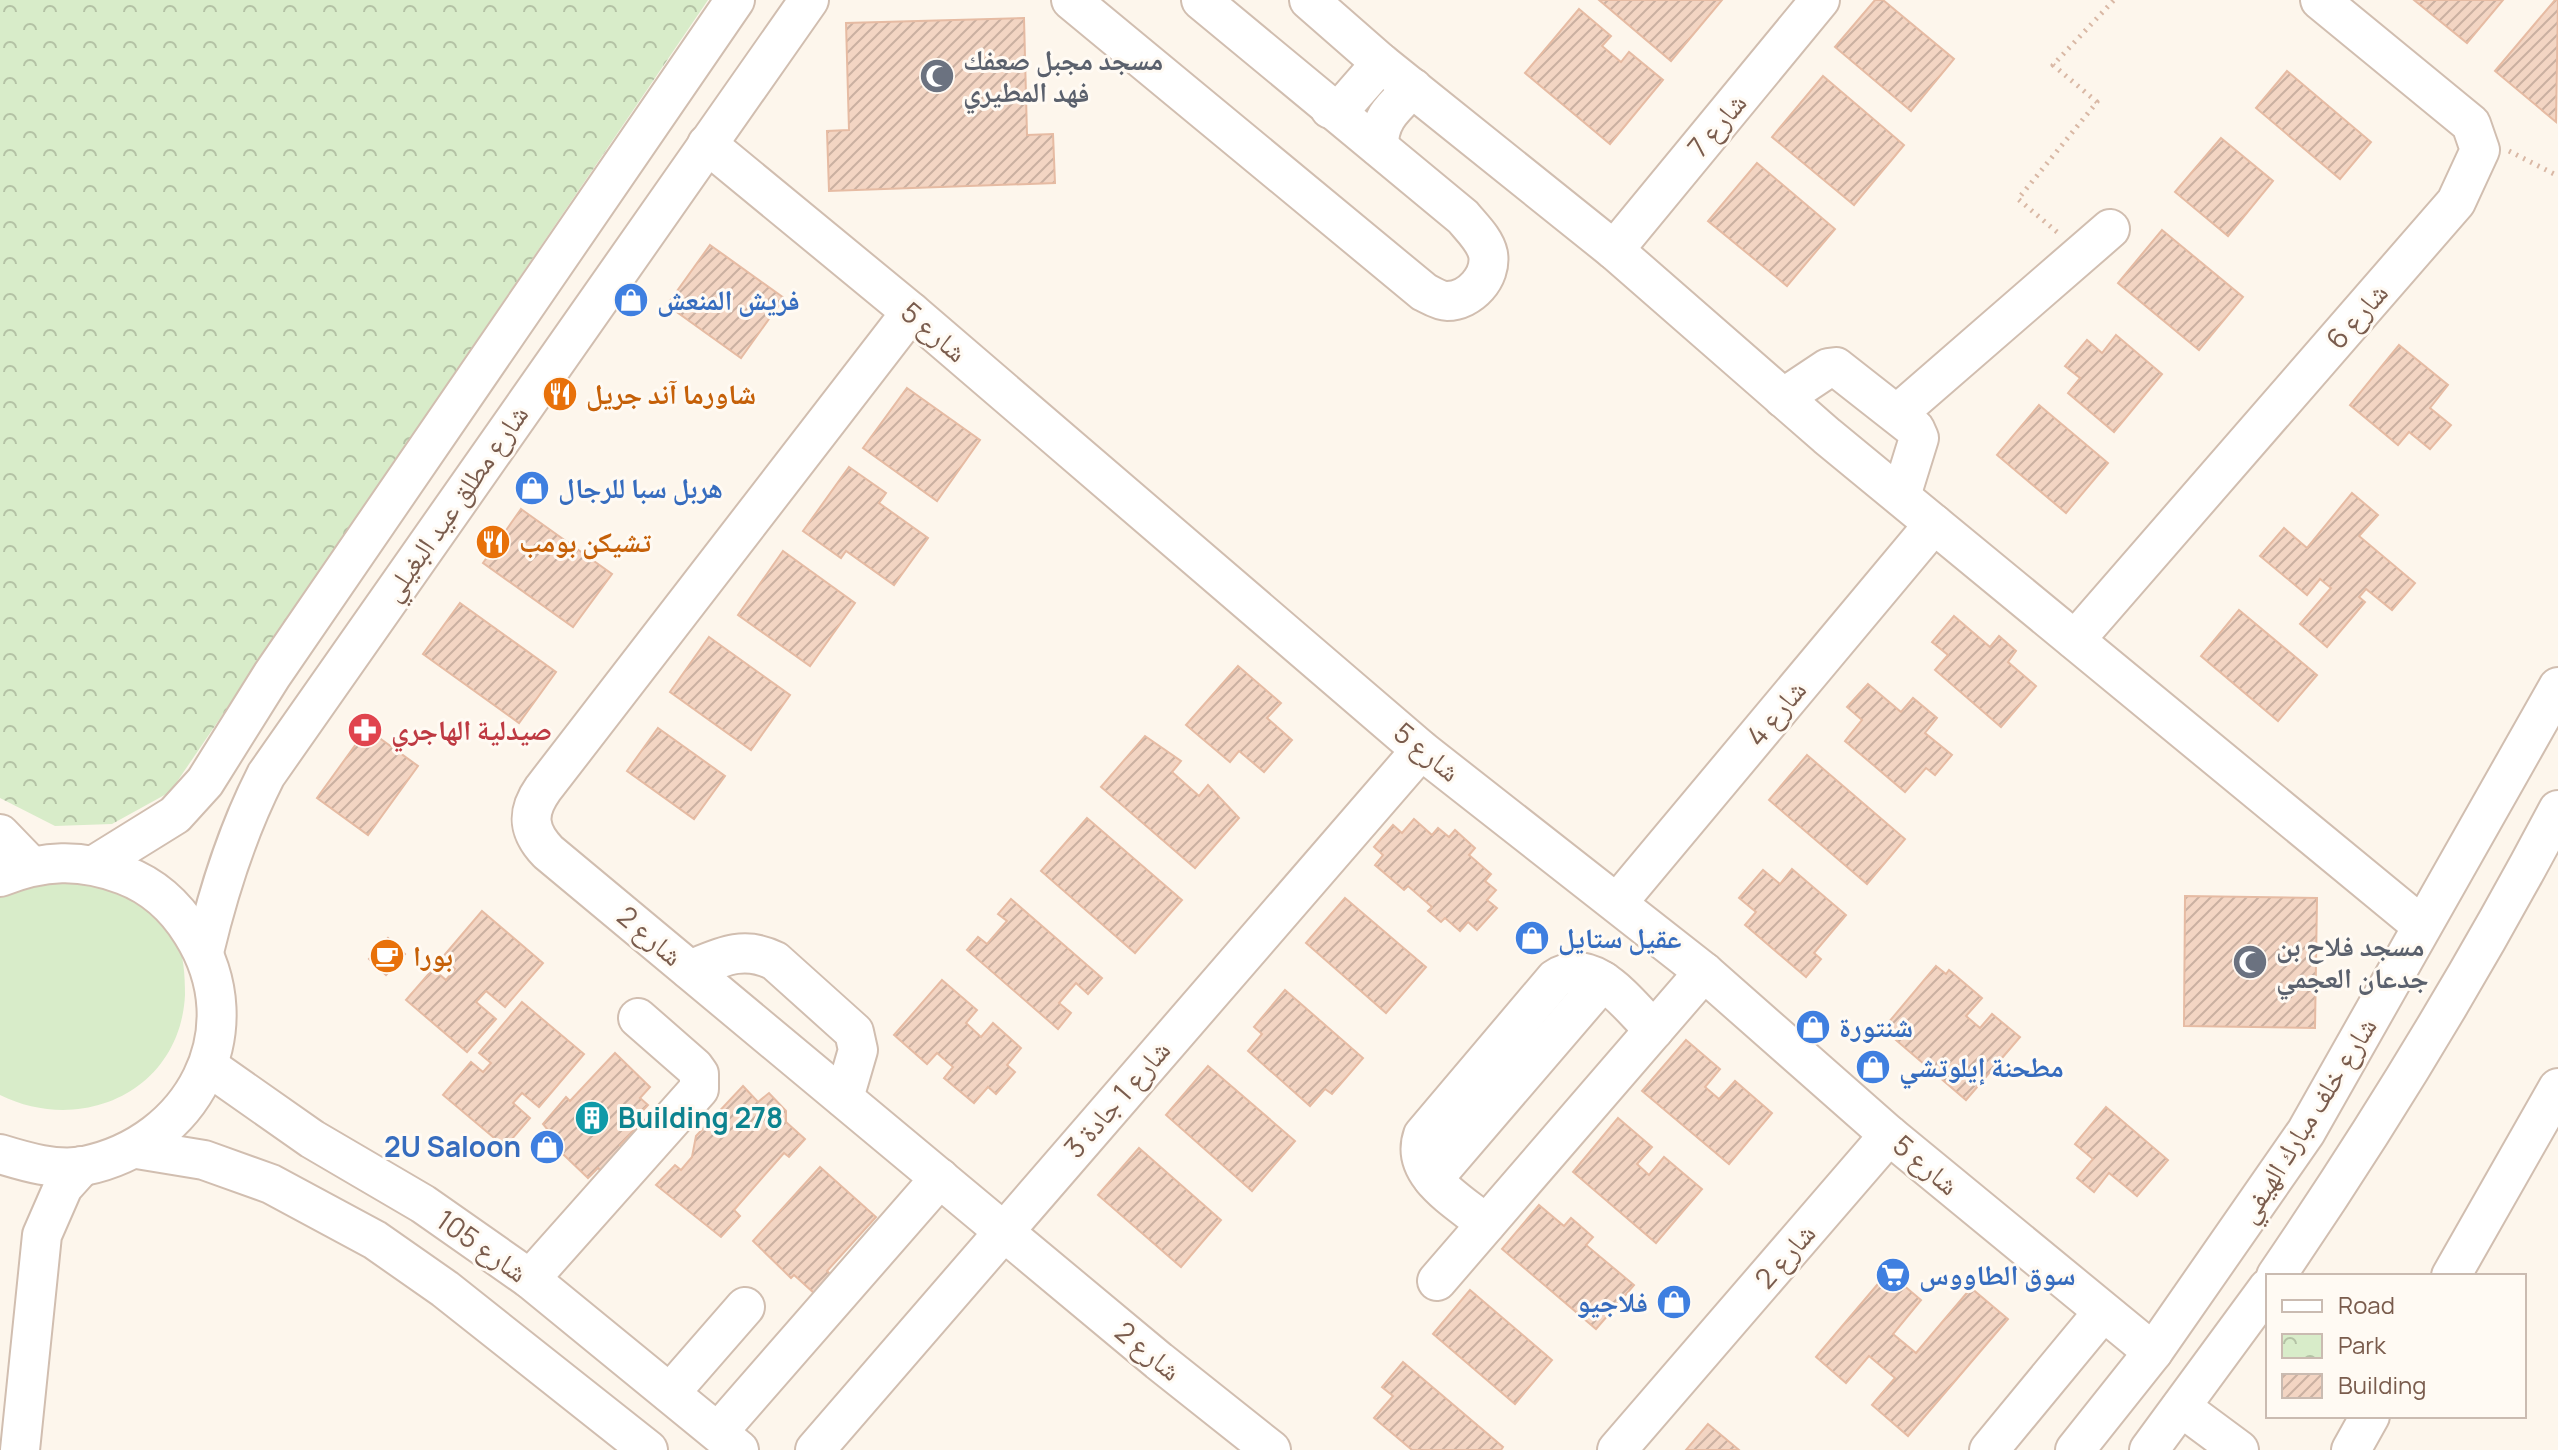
<svg xmlns="http://www.w3.org/2000/svg" width="2558" height="1450" font-family="Manrope,'Noto Naskh Arabic',sans-serif">
  <style>
    .green { fill: #d8ecc9 }
    .park { fill: url(#park-crowns) }
    .building { fill: url(#building-hatch); stroke: #e6bba3; stroke-width: 2 }
    .lines { fill: none; stroke-linecap: round; stroke-linejoin: round }
    .minor-casing { stroke: #d1beb0; stroke-width: 42 }
    .path { stroke: #d9b8a5; stroke-width: 5; stroke-dasharray: 2 6; stroke-linecap: butt }
    .minor { stroke: #fff; stroke-width: 38 }
    .labels { text-anchor: middle; stroke-width: 6; stroke-linejoin: round; paint-order: stroke }
    .worship-label { font-size: 28px; font-weight: bold; fill: #5b616d; stroke: #fffaf3; text-anchor: start }
    .street-label { font-size: 28px; fill: #7a5c4d; stroke: #fffaf3 }
    .shop-label { font-size: 28px; font-weight: bold; fill: #366cbe; stroke: #fffaf3; text-anchor: start }
    .food-label { font-size: 28px; font-weight: bold; fill: #c56008; stroke: #fffaf3; text-anchor: start }
    .health-label { font-size: 28px; font-weight: bold; fill: #be3a42; stroke: #fffaf3; text-anchor: start }
    .culture-label { font-size: 28px; font-weight: bold; fill: #0d838f; stroke: #fffaf3; text-anchor: start }
  </style>
  <defs>
    <pattern id="park-crowns" width="20" height="18" patternUnits="userSpaceOnUse" patternTransform="scale(2)"><rect width="20" height="18" fill="#d8ecc9"/><path d="M2 6a3 3 0 1 1 6 0M12 15a3 3 0 1 1 6 0" fill="none" stroke="#b4c2a5"/></pattern>
    <pattern id="building-hatch" width="6" height="6" patternUnits="userSpaceOnUse" patternTransform="scale(2)"><rect width="6" height="6" fill="#f3d5c3"/><path d="M-1 1l2-2M0 6l6-6M5 7l2-2" fill="none" stroke="#cab0a1"/></pattern>
  </defs>
  <rect width="100%" height="100%" fill="#fdf6ec"/>
  <path class="green" d="M 120,877 C 136,895 164,914 175,935 C 184,953 185,976 185,995 C 180,1092 81,1135 0,1095 L 0,880 Z"/>
  <path class="park" d="M 0,0 L 708,0 L 170,792 L 112,824 L 55,826 L 0,798 Z"/>
  <g class="building">
    <path d="M 1599,0 L 1722,0 L 1671,61 Z"/>
    <path d="M 1875,0 L 1883,0 L 1954,59 L 1911,111 L 1835,47 Z"/>
    <path d="M 2414,0 L 2503,0 L 2467,43 Z"/>
    <path d="M 2555,0 L 2558,0 L 2556,122 L 2495,71 Z"/>
    <path d="M 1579,9 L 1611,36 L 1602,46 L 1621,62 L 1629,52 L 1663,80 L 1610,144 L 1525,73 Z"/>
    <path d="M 1024,18 L 1027,135 L 1053,134 L 1055,183 L 829,191 L 827,131 L 849,130 L 846,23 Z"/>
    <path d="M 2287,71 L 2371,142 L 2340,179 L 2256,108 Z"/>
    <path d="M 1823,76 L 1904,145 L 1854,205 L 1772,137 Z"/>
    <path d="M 2221,138 L 2273,181 L 2228,236 L 2175,192 Z"/>
    <path d="M 1757,163 L 1835,229 L 1787,286 L 1708,221 Z"/>
    <path d="M 2162,230 L 2243,297 L 2199,350 L 2118,283 Z"/>
    <path d="M 710,245 L 784,298 L 741,358 L 667,305 Z"/>
    <path d="M 2116,335 L 2162,374 L 2114,432 L 2068,393 L 2080,378 L 2065,366 L 2087,340 L 2102,353 Z"/>
    <path d="M 2399,345 L 2448,385 L 2430,408 L 2451,425 L 2430,449 L 2409,432 L 2398,445 L 2350,405 Z"/>
    <path d="M 907,388 L 980,440 L 937,501 L 863,448 Z"/>
    <path d="M 2039,405 L 2108,463 L 2066,513 L 1997,455 Z"/>
    <path d="M 849,467 L 886,493 L 879,503 L 928,538 L 894,585 L 846,551 L 841,558 L 803,531 Z"/>
    <path d="M 2352,493 L 2378,515 L 2359,536 L 2415,583 L 2392,610 L 2366,589 L 2359,597 L 2365,602 L 2327,647 L 2300,624 L 2331,588 L 2320,579 L 2307,595 L 2260,556 L 2284,528 L 2307,548 Z"/>
    <path d="M 521,509 L 612,574 L 573,627 L 483,563 Z"/>
    <path d="M 783,551 L 855,603 L 810,666 L 738,615 Z"/>
    <path d="M 460,603 L 556,672 L 519,723 L 423,654 Z"/>
    <path d="M 2239,610 L 2317,675 L 2278,721 L 2201,656 Z"/>
    <path d="M 1954,616 L 1990,647 L 1999,636 L 2016,651 L 2008,662 L 2036,686 L 2001,727 L 1935,670 L 1948,655 L 1932,642 Z"/>
    <path d="M 709,637 L 790,695 L 751,750 L 670,692 Z"/>
    <path d="M 1238,666 L 1281,703 L 1267,718 L 1292,740 L 1264,772 L 1239,751 L 1230,762 L 1186,725 Z"/>
    <path d="M 1868,684 L 1901,712 L 1913,698 L 1937,718 L 1925,733 L 1952,755 L 1935,775 L 1926,768 L 1905,792 L 1845,741 L 1862,720 L 1847,707 Z"/>
    <path d="M 658,728 L 725,776 L 694,819 L 627,771 Z"/>
    <path d="M 367,729 L 418,766 L 368,835 L 317,798 Z"/>
    <path d="M 1145,736 L 1181,761 L 1172,772 L 1199,796 L 1208,785 L 1239,818 L 1195,868 L 1101,787 Z"/>
    <path d="M 1807,755 L 1905,839 L 1867,884 L 1769,800 Z"/>
    <path d="M 1087,818 L 1182,900 L 1135,953 L 1041,871 Z"/>
    <path d="M 1414,819 L 1432,835 L 1438,828 L 1449,837 L 1455,830 L 1475,848 L 1469,855 L 1491,874 L 1485,881 L 1496,890 L 1487,900 L 1497,908 L 1477,930 L 1468,922 L 1460,931 L 1445,918 L 1441,922 L 1428,911 L 1432,907 L 1408,886 L 1404,890 L 1375,865 L 1383,855 L 1374,847 L 1393,825 L 1402,833 Z"/>
    <path d="M 1792,869 L 1846,915 L 1814,953 L 1821,959 L 1806,977 L 1745,925 L 1756,912 L 1739,898 L 1763,870 L 1780,884 Z"/>
    <path d="M 2185,896 L 2317,898 L 2315,1028 L 2184,1026 Z"/>
    <path d="M 1345,898 L 1426,967 L 1386,1013 L 1306,943 Z"/>
    <path d="M 1011,899 L 1102,978 L 1088,994 L 1076,983 L 1059,1003 L 1071,1013 L 1058,1029 L 967,950 L 978,937 L 987,944 L 1007,921 L 998,914 Z"/>
    <path d="M 482,911 L 543,963 L 505,1007 L 486,991 L 476,1002 L 496,1019 L 467,1052 L 406,1000 L 433,969 L 446,980 L 455,969 L 442,958 Z"/>
    <path d="M 388,938 L 405,954 L 386,975 L 369,959 Z"/>
    <path d="M 1936,966 L 1946,974 L 1949,970 L 1982,998 L 1966,1016 L 1980,1028 L 1992,1014 L 2020,1037 L 1966,1100 L 1883,1029 Z"/>
    <path d="M 942,980 L 977,1010 L 966,1023 L 981,1037 L 993,1023 L 1021,1048 L 1007,1065 L 1015,1072 L 996,1094 L 988,1087 L 974,1103 L 944,1078 L 953,1067 L 937,1053 L 927,1064 L 894,1035 Z"/>
    <path d="M 1285,990 L 1363,1058 L 1332,1094 L 1325,1089 L 1310,1106 L 1248,1051 L 1262,1034 L 1254,1027 Z"/>
    <path d="M 522,1002 L 584,1054 L 539,1107 L 522,1093 L 513,1103 L 530,1118 L 505,1147 L 443,1095 L 471,1062 L 483,1072 L 491,1063 L 479,1053 Z"/>
    <path d="M 1686,1040 L 1720,1069 L 1705,1087 L 1719,1099 L 1735,1081 L 1772,1113 L 1729,1164 L 1642,1091 Z"/>
    <path d="M 615,1053 L 650,1087 L 640,1098 L 648,1105 L 629,1125 L 634,1130 L 620,1145 L 627,1150 L 604,1174 L 598,1168 L 588,1178 L 543,1135 L 548,1130 L 543,1124 L 566,1097 L 570,1101 Z"/>
    <path d="M 1208,1066 L 1295,1141 L 1252,1191 L 1166,1115 Z"/>
    <path d="M 743,1086 L 758,1102 L 769,1093 L 786,1111 L 786,1122 L 805,1139 L 789,1157 L 784,1153 L 734,1210 L 740,1216 L 721,1237 L 656,1185 L 675,1165 L 681,1170 L 692,1157 L 696,1136 Z"/>
    <path d="M 2106,1107 L 2168,1160 L 2137,1196 L 2109,1173 L 2094,1192 L 2077,1178 L 2093,1159 L 2075,1144 Z"/>
    <path d="M 1618,1118 L 1652,1147 L 1637,1164 L 1649,1175 L 1664,1157 L 1702,1189 L 1656,1243 L 1573,1172 Z"/>
    <path d="M 1139,1148 L 1221,1220 L 1181,1267 L 1098,1195 Z"/>
    <path d="M 820,1167 L 876,1217 L 827,1271 L 831,1275 L 814,1293 L 794,1275 L 791,1278 L 753,1241 Z"/>
    <path d="M 1539,1205 L 1564,1226 L 1571,1218 L 1593,1237 L 1586,1245 L 1634,1285 L 1596,1329 L 1502,1249 Z"/>
    <path d="M 1888,1272 L 1921,1300 L 1893,1334 L 1916,1353 L 1971,1288 L 2008,1319 L 1908,1436 L 1872,1405 L 1895,1378 L 1869,1356 L 1846,1383 L 1816,1357 Z"/>
    <path d="M 1470,1290 L 1552,1360 L 1515,1404 L 1433,1334 Z"/>
    <path d="M 1403,1362 L 1503,1447 L 1501,1450 L 1412,1450 L 1374,1418 L 1393,1396 L 1382,1387 Z"/>
    <path d="M 1708,1424 L 1739,1450 L 1686,1450 Z"/>
  </g>
  <g class="lines">
    <g class="minor-casing">
      <g id="minor">
        <path d="M 1071,0 L 1424,292 C 1430,295 1440,301 1447,301 C 1470,301 1492,277 1488,254 C 1485,240 1472,228 1463,217 L 1201,0"/>
        <path d="M 1309,0 L 1381,63 L 1614,250 L 1827,436 L 2422,926"/>
        <path d="M 1330,109 L 1346,103 L 1381,63"/>
        <path d="M 707,144 L 911,312 L 1421,750 L 1704,972 L 1889,1135 L 2153,1352"/>
        <path d="M 1379,147 C 1378,119 1394,107 1413,88"/>
        <path d="M 1614,250 L 1820,0"/>
        <path d="M 911,312 L 543,789 C 526,813 528,831 548,852 L 1159,1361 L 1271,1450"/>
        <path d="M 1783,398 L 1828,368 L 1836,367 L 1915,429 L 1919,438 L 1901,496"/>
        <path d="M 1897,414 L 2110,229"/>
        <path d="M 2075,640 L 2456,202 L 2480,150 L 2471,124 L 2320,0"/>
        <path d="M 0,834 L 30,865"/>
        <path d="M 96,864 L 175,815 L 205,782 L 272,675 L 735,0"/>
        <path d="M 0,877 C 43,860 80,858 124,875 C 153,886 176,907 192,933 C 254,1031 192,1144 84,1166 C 56,1171 26,1162 0,1154"/>
        <path d="M 1618,902 L 1934,524"/>
        <path d="M 204,952 C 219,889 237,832 266,775 L 809,0"/>
        <path d="M 690,970 C 721,957 744,945 775,961 L 854,1032 L 858,1050 L 844,1098"/>
        <path d="M 208,1066 L 312,1139 L 423,1204 L 530,1279 L 739,1450"/>
        <path d="M 137,1149 L 204,1160 L 271,1184 L 375,1240 L 445,1289 L 648,1450"/>
        <path d="M 1433,1179 L 1603,981"/>
        <path d="M 1486,1224 C 1459,1201 1409,1175 1423,1135 L 1555,979 C 1593,953 1629,1006 1654,1030"/>
        <path d="M 2276,1276 C 2379,1125 2473,971 2558,810"/>
        <path d="M 2451,1276 L 2558,1088"/>
        <path d="M 530,1279 L 699,1089 L 699,1074 L 694,1067 L 638,1018"/>
        <path d="M 1437,1281 L 1704,972"/>
        <path d="M 670,1393 L 745,1307"/>
        <path d="M 2181,1407 L 2239,1450"/>
        <path d="M 718,1432 L 940,1178"/>
        <path d="M 20,1450 L 42,1235 L 63,1187 L 82,1166"/>
        <path d="M 815,1450 L 1421,750"/>
        <path d="M 1617,1450 L 1889,1135"/>
        <path d="M 1989,1450 L 2103,1312"/>
        <path d="M 2075,1450 L 2153,1352 L 2306,1132 L 2558,687"/>
        <path d="M 2149,1450 L 2268,1288"/>
        <path d="M 2351,1450 L 2370,1416"/>
      </g>
    </g>
    <g class="path">
      <path d="M 2509,151 L 2558,176"/>
      <path d="M 2057,232 L 2018,199 L 2097,102 L 2053,65 L 2114,0"/>
    </g>
    <use href="#minor" class="minor"/>
  </g>
  <defs>
    <g id="mosque-disc" transform="scale(1.8)"><circle r="9.5" fill="#6b7280" stroke="#fffaf3"/><path d="M3.5-4.9A6 6 0 1 0 3.5 4.9A5 5 0 1 1 3.5-4.9Z" fill="#fff"/></g>
    <g id="shop-disc" transform="scale(1.8)"><circle r="9.5" fill="#3f7fe0" stroke="#fffaf3"/><path d="M-5-2.5h2.3a2.7 3.5 0 0 1 5.4 0H5L5.5 6h-11ZM-1.5-2.5h3a1.5 2.3 0 0 0-3 0Z" fill="#fff"/></g>
    <g id="restaurant-disc" transform="scale(1.8)"><circle r="9.5" fill="#e8710a" stroke="#fffaf3"/><path d="M-5-6h1v4h1v-4h1v4h1v-4h1v5L-1.5 .5V6h-2V.5L-5-1ZM5-6V6H3V1.5H1.5Q1.5-4 5-6Z" fill="#fff"/></g>
    <g id="pharmacy-disc" transform="scale(1.8)"><circle r="9.5" fill="#e0444e" stroke="#fffaf3"/><path d="M-2-6h4v4h4v4h-4v4h-4v-4h-4v-4h4Z" fill="#fff"/></g>
    <g id="cafe-disc" transform="scale(1.8)"><circle r="9.5" fill="#e8710a" stroke="#fffaf3"/><path d="M-5.5-4.5H6V0H3Q3 3.5 0 3.5H-2.5Q-5.5 3.5-5.5 0ZM3-3.2v2h1.7v-2ZM-6 4.5H4V6H-6Z" fill="#fff"/></g>
    <g id="building-disc" transform="scale(1.8)"><circle r="9.5" fill="#0f9aa8" stroke="#fffaf3"/><path d="M-4-6H4V6H1V3H-1V6H-4ZM-2.5-4.3h1.7v1.8h-1.7ZM.8-4.3h1.7v1.8H.8ZM-2.5-1h1.7V.8h-1.7ZM.8-1h1.7V.8H.8Z" fill="#fff"/></g>
    <g id="supermarket-disc" transform="scale(1.8)"><circle r="9.5" fill="#3f7fe0" stroke="#fffaf3"/><path d="M-6-5.5h2.5l.6 2H6L4.5 2H-2.5L-4.4-4H-6ZM-1.5 3.2a1.3 1.3 0 1 0 .1 0ZM3 3.2a1.3 1.3 0 1 0 .1 0Z" fill="#fff"/></g>
  </defs>
  <g fill-rule="evenodd">
    <use href="#mosque-disc" x="937" y="76"/>
    <use href="#shop-disc" x="631" y="300"/>
    <use href="#restaurant-disc" x="560" y="394"/>
    <use href="#shop-disc" x="532" y="488"/>
    <use href="#restaurant-disc" x="493" y="542"/>
    <use href="#pharmacy-disc" x="365" y="730"/>
    <use href="#shop-disc" x="1532" y="938"/>
    <use href="#cafe-disc" x="387" y="956"/>
    <use href="#mosque-disc" x="2250" y="962"/>
    <use href="#shop-disc" x="1813" y="1027"/>
    <use href="#shop-disc" x="1873" y="1067"/>
    <use href="#building-disc" x="592" y="1118"/>
    <use href="#shop-disc" x="547" y="1147"/>
    <use href="#supermarket-disc" x="1893" y="1275"/>
    <use href="#shop-disc" x="1674" y="1302"/>
  </g>
  <g class="labels">
    <g class="worship-label">
      <text x="963" y="70">مسجد مجبل صعفك<tspan x="963" dy="32">فهد المطيري</tspan></text>
      <text x="2276" y="956">مسجد فلاح بن<tspan x="2276" dy="32">جدعان العجمي</tspan></text>
    </g>
    <g class="street-label">
      <text transform="translate(1717 125) rotate(-50)" y="10">شارع 7</text>
      <text transform="translate(2357 316) rotate(-49)" y="10">شارع 6</text>
      <text transform="translate(934 332) rotate(40)" y="10">شارع 5</text>
      <text transform="translate(455 503) rotate(-55)" y="10">شارع مطلق عيد البغيلي</text>
      <text transform="translate(1776 713) rotate(-50)" y="10">شارع 4</text>
      <text transform="translate(1427 752) rotate(39)" y="10">شارع 5</text>
      <text transform="translate(650 936) rotate(40)" y="10">شارع 2</text>
      <text transform="translate(1117 1099) rotate(-49)" y="10">شارع 1 جادة 3</text>
      <text transform="translate(2307 1120) rotate(-58)" y="10">شارع خلف مبارك الهيفي</text>
      <text transform="translate(1926 1165) rotate(40)" y="10">شارع 5</text>
      <text transform="translate(482 1246) rotate(35)" y="10">شارع 105</text>
      <text transform="translate(1785 1256) rotate(-49)" y="10">شارع 2</text>
      <text transform="translate(1148 1351) rotate(39)" y="10">شارع 2</text>
    </g>
    <g class="shop-label">
      <text x="657" y="310">فريش المنعش</text>
      <text x="558" y="498">هربل سبا للرجال</text>
      <text x="1558" y="948">عقيل ستايل</text>
      <text x="1839" y="1037">شنتورة</text>
      <text x="1899" y="1077">مطحنة إيلوتشي</text>
      <text x="521" y="1157" text-anchor="end">2U Saloon</text>
      <text x="1919" y="1285">سوق الطاووس</text>
      <text x="1648" y="1312" text-anchor="end">فلاجيو</text>
    </g>
    <g class="food-label">
      <text x="586" y="404">شاورما آند جريل</text>
      <text x="519" y="552">تشيكن بومب</text>
      <text x="413" y="966">بورا</text>
    </g>
    <g class="health-label">
      <text x="391" y="740">صيدلية الهاجري</text>
    </g>
    <g class="culture-label">
      <text x="618" y="1128">Building 278</text>
    </g>
  </g>
  <rect x="2266" y="1274" width="260" height="144" fill="#fffaf3" stroke="#cabbb1" stroke-width="2"/>
  <rect x="2282" y="1300" width="40" height="12" fill="#ffffff" stroke="#cabbb1" stroke-width="2"/>
  <text x="2338" y="1314" font-size="24" fill="#7a5c4d">Road</text>
  <rect x="2282" y="1334" width="40" height="24" fill="url(#park-crowns)" stroke="#cabbb1" stroke-width="2"/>
  <text x="2338" y="1354" font-size="24" fill="#7a5c4d">Park</text>
  <rect x="2282" y="1374" width="40" height="24" fill="url(#building-hatch)" stroke="#cabbb1" stroke-width="2"/>
  <text x="2338" y="1394" font-size="24" fill="#7a5c4d">Building</text>
</svg>
